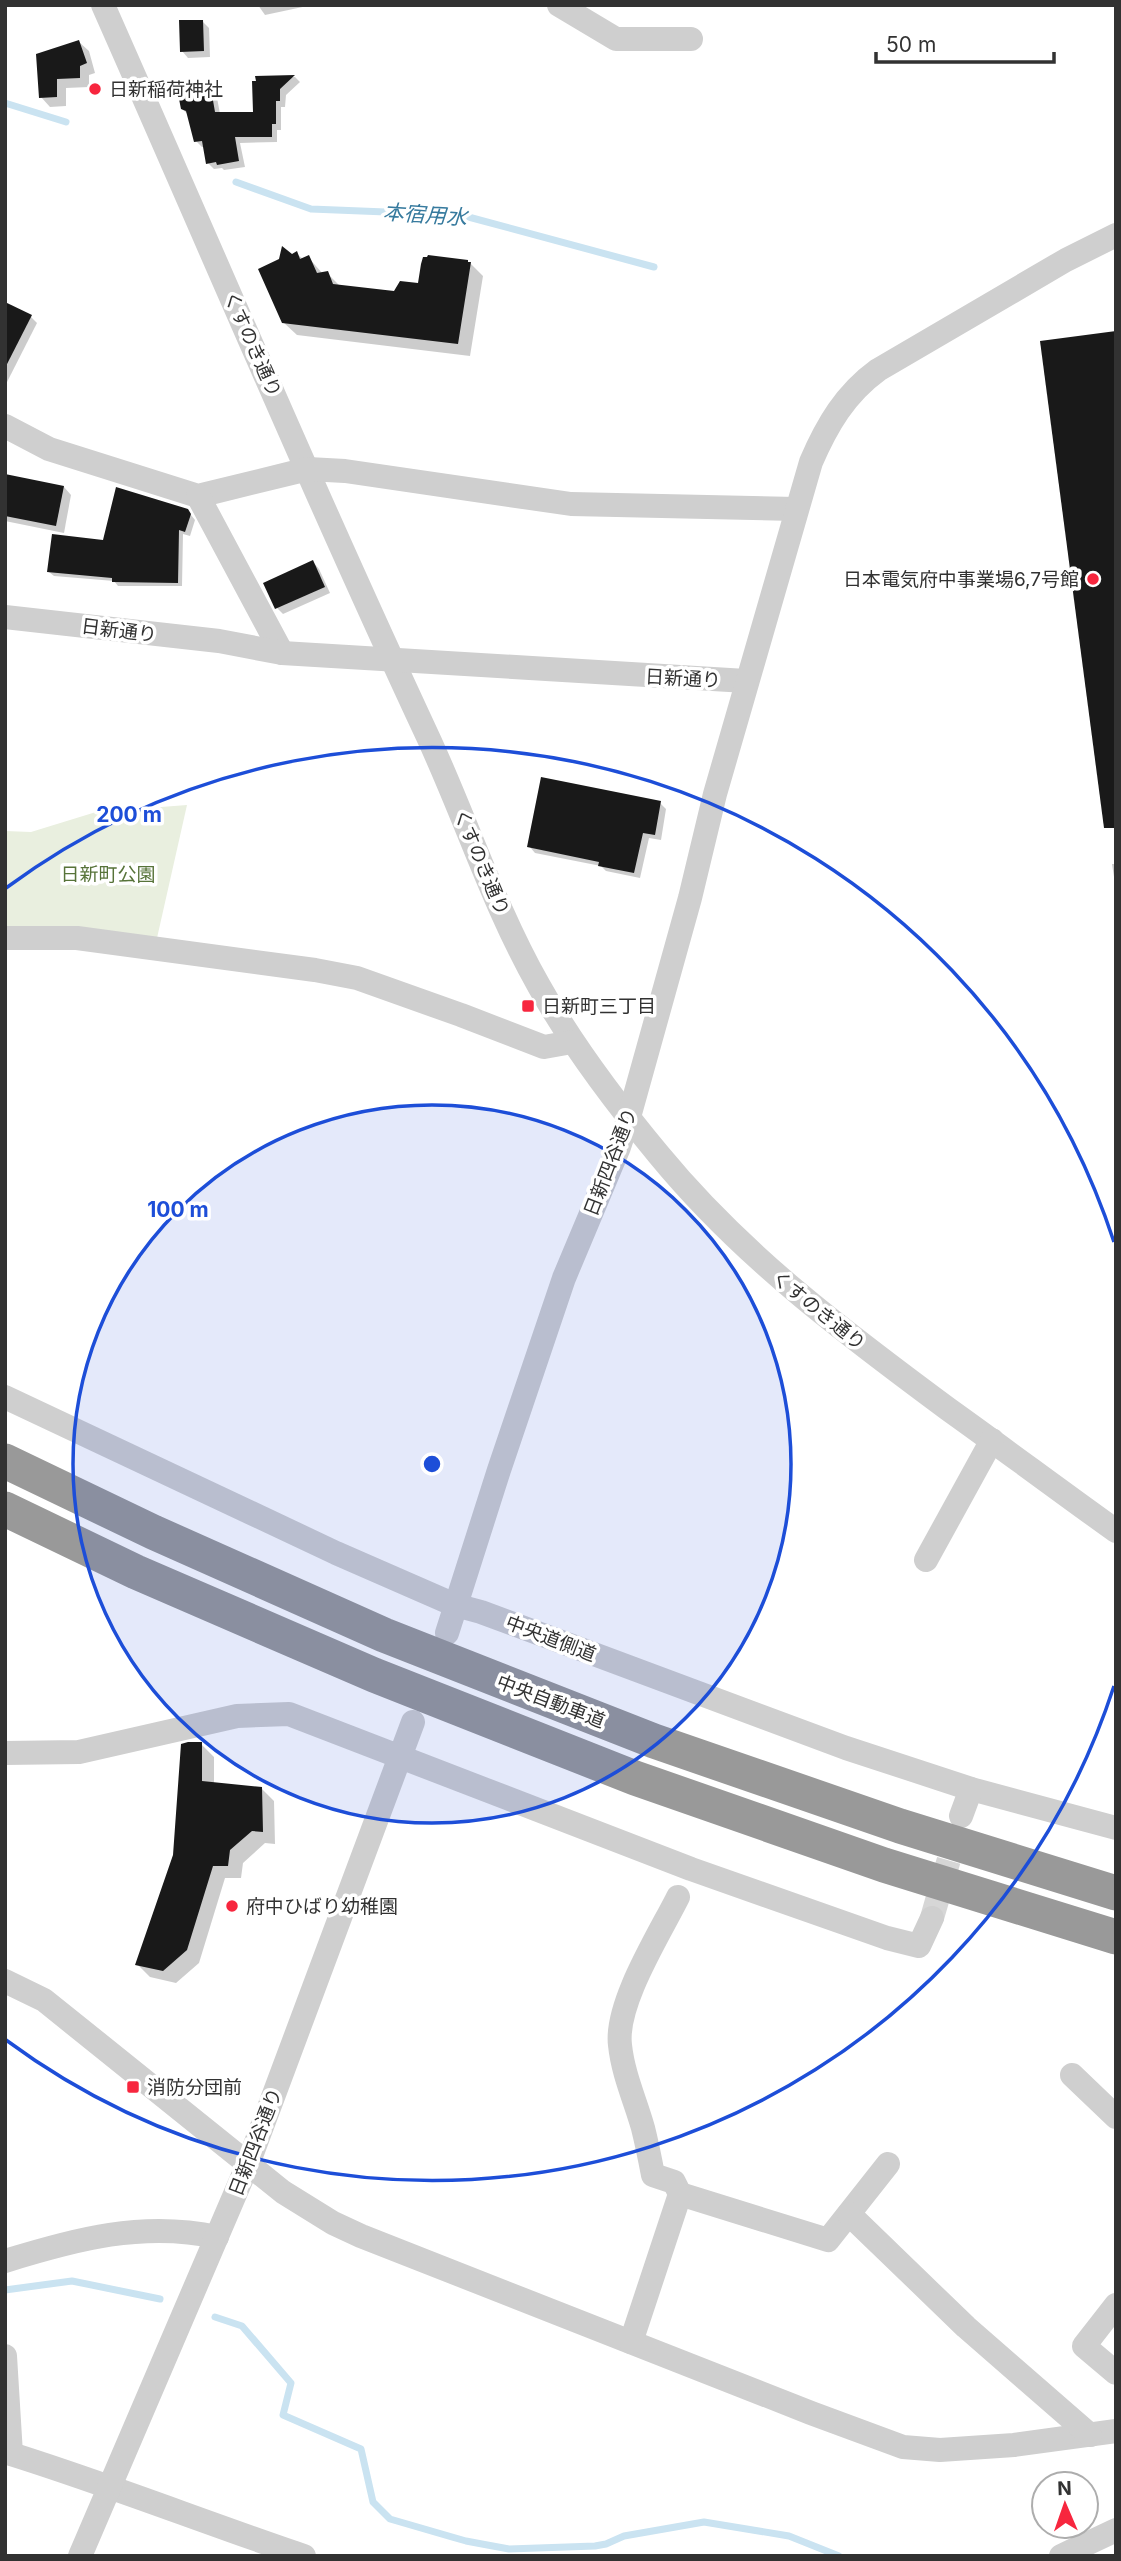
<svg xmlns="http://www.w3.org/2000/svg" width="1121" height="2561" font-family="Inter,'Noto Sans JP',sans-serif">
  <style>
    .green { fill: #e9efdf }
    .shadow { fill: #0003 }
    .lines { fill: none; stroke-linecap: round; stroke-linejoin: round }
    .stream { stroke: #cae3f1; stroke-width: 7 }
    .building { fill: #191919 }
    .minor-tunnel { stroke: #d6d6d6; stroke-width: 24; stroke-dasharray: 24 12; stroke-linecap: butt }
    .minor { stroke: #cfcfcf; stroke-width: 24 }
    .highway-bridge { stroke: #999; stroke-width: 35 }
    .ring { fill: none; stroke: #1d4ed8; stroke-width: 3.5 }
    .poi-dot { fill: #f7263e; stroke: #fff; stroke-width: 2.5 }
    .labels { text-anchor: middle; stroke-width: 7; stroke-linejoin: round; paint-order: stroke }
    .poi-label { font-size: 19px; fill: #323232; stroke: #fff; text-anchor: start }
    .street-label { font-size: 19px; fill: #323232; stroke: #fff }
    .park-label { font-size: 19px; fill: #577339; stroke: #fff }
    .water-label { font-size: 21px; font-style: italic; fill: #367a9e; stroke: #fff }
    .centre { fill: #1d4ed8; stroke: #fff; stroke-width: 3.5 }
    .ring-label { font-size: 21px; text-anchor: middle; font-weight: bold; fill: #1d4ed8; stroke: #fff; stroke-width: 7; stroke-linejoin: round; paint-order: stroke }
  </style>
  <rect width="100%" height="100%" fill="#fff"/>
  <path class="green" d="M 187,805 L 157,938 L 5,929 L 5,831 L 31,832 L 96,812 Z"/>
  <g class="shadow">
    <path d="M 258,5 L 312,5 L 265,15 Z"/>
    <path d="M 203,22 L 209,28 L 210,57 L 188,58 L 182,51 Z"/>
    <path d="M 79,42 L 89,51 L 95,73 L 89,75 L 89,87 L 66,88 L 66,106 L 50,107 L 41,97 Z"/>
    <path d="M 295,77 L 300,82 L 286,95 L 285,107 L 281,107 L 281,130 L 277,130 L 277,142 L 240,143 L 245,167 L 224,170 L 222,168 L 214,169 L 208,163 L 205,147 L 202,147 L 196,141 L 190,116 L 182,109 L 210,85 L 216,92 L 220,114 L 254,114 L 257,78 Z"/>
    <path d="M 297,254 L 303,259 L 308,257 L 323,274 L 327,273 L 340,286 L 395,293 L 420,285 L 470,263 L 483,276 L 470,356 L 297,335 L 283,322 L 292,256 Z"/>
    <path d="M 5,304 L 31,317 L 37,323 L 5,386 Z"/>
    <path d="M 5,476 L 64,487 L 71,495 L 64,533 L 5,521 Z"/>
    <path d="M 187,510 L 195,520 L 190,536 L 183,534 L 182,586 L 118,586 L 114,581 L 54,576 L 49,572 L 105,542 Z"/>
    <path d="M 313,562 L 319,569 L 330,593 L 283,614 L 277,608 Z"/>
    <path d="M 660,803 L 666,809 L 661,840 L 649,838 L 640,878 L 606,871 L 601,866 L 535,853 L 529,846 Z"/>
    <path d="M 1112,864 L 1116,864 L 1116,890 Z"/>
    <path d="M 201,1744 L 214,1757 L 214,1784 L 261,1788 L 274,1801 L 275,1844 L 265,1843 L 243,1863 L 241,1878 L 225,1878 L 199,1963 L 176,1983 L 150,1977 L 137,1964 L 175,1855 Z"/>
  </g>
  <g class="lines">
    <g class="stream">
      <path d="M 5,103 L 66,122"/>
      <path d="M 236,182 L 311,209 L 461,215 L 654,267"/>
      <path d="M 5,2290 L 72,2281 L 160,2299"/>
      <path d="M 215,2317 L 242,2326 L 291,2383 L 283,2415 L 361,2449 L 373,2502 L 390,2519 L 466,2541 L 509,2549 L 595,2546 L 606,2544 L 624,2536 L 704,2522 L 789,2536 L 839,2556"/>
    </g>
  </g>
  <g class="building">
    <path d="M 179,20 L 203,20 L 204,51 L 180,52 Z"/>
    <path d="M 79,40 L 87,63 L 80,66 L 80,78 L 57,79 L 57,97 L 39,98 L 36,54 Z"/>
    <path d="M 295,75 L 280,89 L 280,101 L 276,101 L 276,124 L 272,124 L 272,137 L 235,137 L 239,161 L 217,165 L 216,162 L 206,164 L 202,141 L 194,142 L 186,111 L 181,109 L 177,89 L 210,83 L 215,112 L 253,112 L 252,81 L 256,81 L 255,76 Z"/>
    <path d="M 282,246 L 292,254 L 297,251 L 300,259 L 309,255 L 317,273 L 328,271 L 333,284 L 394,291 L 400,281 L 418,283 L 421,264 L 423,257 L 427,257 L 428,255 L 468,260 L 468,262 L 471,262 L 458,344 L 282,323 L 258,269 L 279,259 Z"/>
    <path d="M 5,302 L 32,315 L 5,368 Z"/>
    <path d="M 1116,331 L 1116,828 L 1104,828 L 1040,341 Z"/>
    <path d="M 5,474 L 64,486 L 56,526 L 5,516 Z"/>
    <path d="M 116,487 L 188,509 L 191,514 L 185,532 L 179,530 L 178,583 L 112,582 L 112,578 L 47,572 L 52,534 L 103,540 Z"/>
    <path d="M 313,560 L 325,587 L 275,609 L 263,583 Z"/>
    <path d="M 541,777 L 661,801 L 655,835 L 643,833 L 634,873 L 598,866 L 599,862 L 527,847 Z"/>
    <path d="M 188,1742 L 202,1742 L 202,1781 L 262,1787 L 263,1832 L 252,1831 L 230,1850 L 228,1866 L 213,1866 L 187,1950 L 163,1971 L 135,1965 L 173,1855 L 181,1744 Z"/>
  </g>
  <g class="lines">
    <path class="minor-tunnel" d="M 932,1918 L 958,1828"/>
    <g class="minor">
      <path d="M 103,5 C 211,249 315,495 428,737 C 466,819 494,907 539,986 C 573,1047 615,1102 659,1155 C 742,1256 844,1332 948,1409 C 1004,1449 1060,1491 1116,1531"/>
      <path d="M 559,5 L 616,39 L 691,39"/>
      <path d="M 5,426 L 49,449 L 198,496 L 308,469 L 345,471 L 571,504 L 796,509"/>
      <path d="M 198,496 L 282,653"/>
      <path d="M 5,617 L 219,641 L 282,653 L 746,681"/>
      <path d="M 5,938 L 77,938 L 315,970 L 357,978 L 461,1015 L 544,1047 L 572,1042"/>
      <path d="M 5,1397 L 336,1553 L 455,1605 L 481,1612 L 846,1748 L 971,1789 L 1116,1828"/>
      <path d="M 926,1560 L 992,1440"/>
      <path d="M 447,1633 L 499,1470 L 564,1278 L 619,1147 L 629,1117 L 690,898 L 715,794 L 811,462 C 827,425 845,394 878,370 L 1066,260 L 1116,235"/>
      <path d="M 5,1753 L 79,1752 L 237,1716 L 289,1714 L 691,1869 L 887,1938 L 919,1946 L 932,1918"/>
      <path d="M 961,1816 L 971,1789"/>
      <path d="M 5,1981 L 44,2000 L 283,2192 L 333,2223 L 361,2236 L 811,2413 L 903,2447 L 940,2450 L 1014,2445 L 1116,2431"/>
      <path d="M 1072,2075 L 1116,2117"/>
      <path d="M 680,2194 L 828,2240 L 888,2164"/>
      <path d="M 849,2214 L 966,2327 L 1090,2435"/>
      <path d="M 5,2261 C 76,2239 143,2221 217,2237"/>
      <path d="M 1116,2305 L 1084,2346 L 1116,2373"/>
      <path d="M 631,2342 L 680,2194 L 674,2182 L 653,2175 C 650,2159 647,2144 643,2128 C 635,2100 623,2074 620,2045 C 615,2004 659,1935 678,1897"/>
      <path d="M 5,2356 L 11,2454 C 110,2485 206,2523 304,2556"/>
      <path d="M 80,2556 L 248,2164 L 413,1722"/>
      <path d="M 1061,2556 L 1116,2530"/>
    </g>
    <g class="highway-bridge">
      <path d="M 5,1461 L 153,1532 L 384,1635 L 654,1741 L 900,1826 L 1116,1893"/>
      <path d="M 5,1509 L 136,1572 L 374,1675 L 635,1778 L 884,1865 L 1116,1937"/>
    </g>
  </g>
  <circle cx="432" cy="1464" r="359" fill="#1d4ed8" fill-opacity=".12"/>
  <g class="ring">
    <circle cx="432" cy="1464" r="359"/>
    <path d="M1114 1686A717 717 0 0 1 6 2040M6 888A717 717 0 0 1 1114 1242"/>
  </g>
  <g class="poi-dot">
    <circle cx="95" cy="89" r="7"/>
    <circle cx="1093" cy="579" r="7"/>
    <rect x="521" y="999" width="14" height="14" rx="3.5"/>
    <circle cx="232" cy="1906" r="7"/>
    <rect x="126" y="2080" width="14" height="14" rx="3.5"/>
  </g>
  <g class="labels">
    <g class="poi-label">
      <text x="109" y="96">日新稲荷神社</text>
      <text x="1079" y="586" text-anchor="end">日本電気府中事業場6,7号館</text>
      <text x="542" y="1013">日新町三丁目</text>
      <text x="246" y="1913">府中ひばり幼稚園</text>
      <text x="147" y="2094">消防分団前</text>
    </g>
    <g class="street-label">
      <text transform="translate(253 344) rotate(66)" y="7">くすのき通り</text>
      <text transform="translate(119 630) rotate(7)" y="7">日新通り</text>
      <text transform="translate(683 678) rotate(3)" y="7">日新通り</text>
      <text transform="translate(482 862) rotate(67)" y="7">くすのき通り</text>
      <text transform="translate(610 1162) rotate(-69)" y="7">日新四谷通り</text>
      <text transform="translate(819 1310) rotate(39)" y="7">くすのき通り</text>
      <text transform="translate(551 1638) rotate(21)" y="7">中央道側道</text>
      <text transform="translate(551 1701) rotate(21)" y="7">中央自動車道</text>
      <text transform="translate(255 2142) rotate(-69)" y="7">日新四谷通り</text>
    </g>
    <g class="park-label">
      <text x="108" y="881">日新町公園</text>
    </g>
    <g class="water-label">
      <text transform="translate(425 215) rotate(4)" y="7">本宿用水</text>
    </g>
  </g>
  <circle cx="432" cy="1464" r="10" class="centre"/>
  <g class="ring-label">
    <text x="129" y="822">200 m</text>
    <text x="178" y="1217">100 m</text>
  </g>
  <rect width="1121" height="2561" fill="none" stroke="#323232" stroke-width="14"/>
  <g transform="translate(1065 2505) rotate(358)"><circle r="33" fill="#ffffff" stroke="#adadad" stroke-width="2"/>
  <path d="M0-5L12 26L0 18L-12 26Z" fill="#f7263e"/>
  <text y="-10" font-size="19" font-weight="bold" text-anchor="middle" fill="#323232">N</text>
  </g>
  <path d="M876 52v10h178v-10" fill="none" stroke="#323232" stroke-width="3.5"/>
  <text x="886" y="52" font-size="21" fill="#323232" stroke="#ffffff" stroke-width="5" paint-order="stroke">50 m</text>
</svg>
